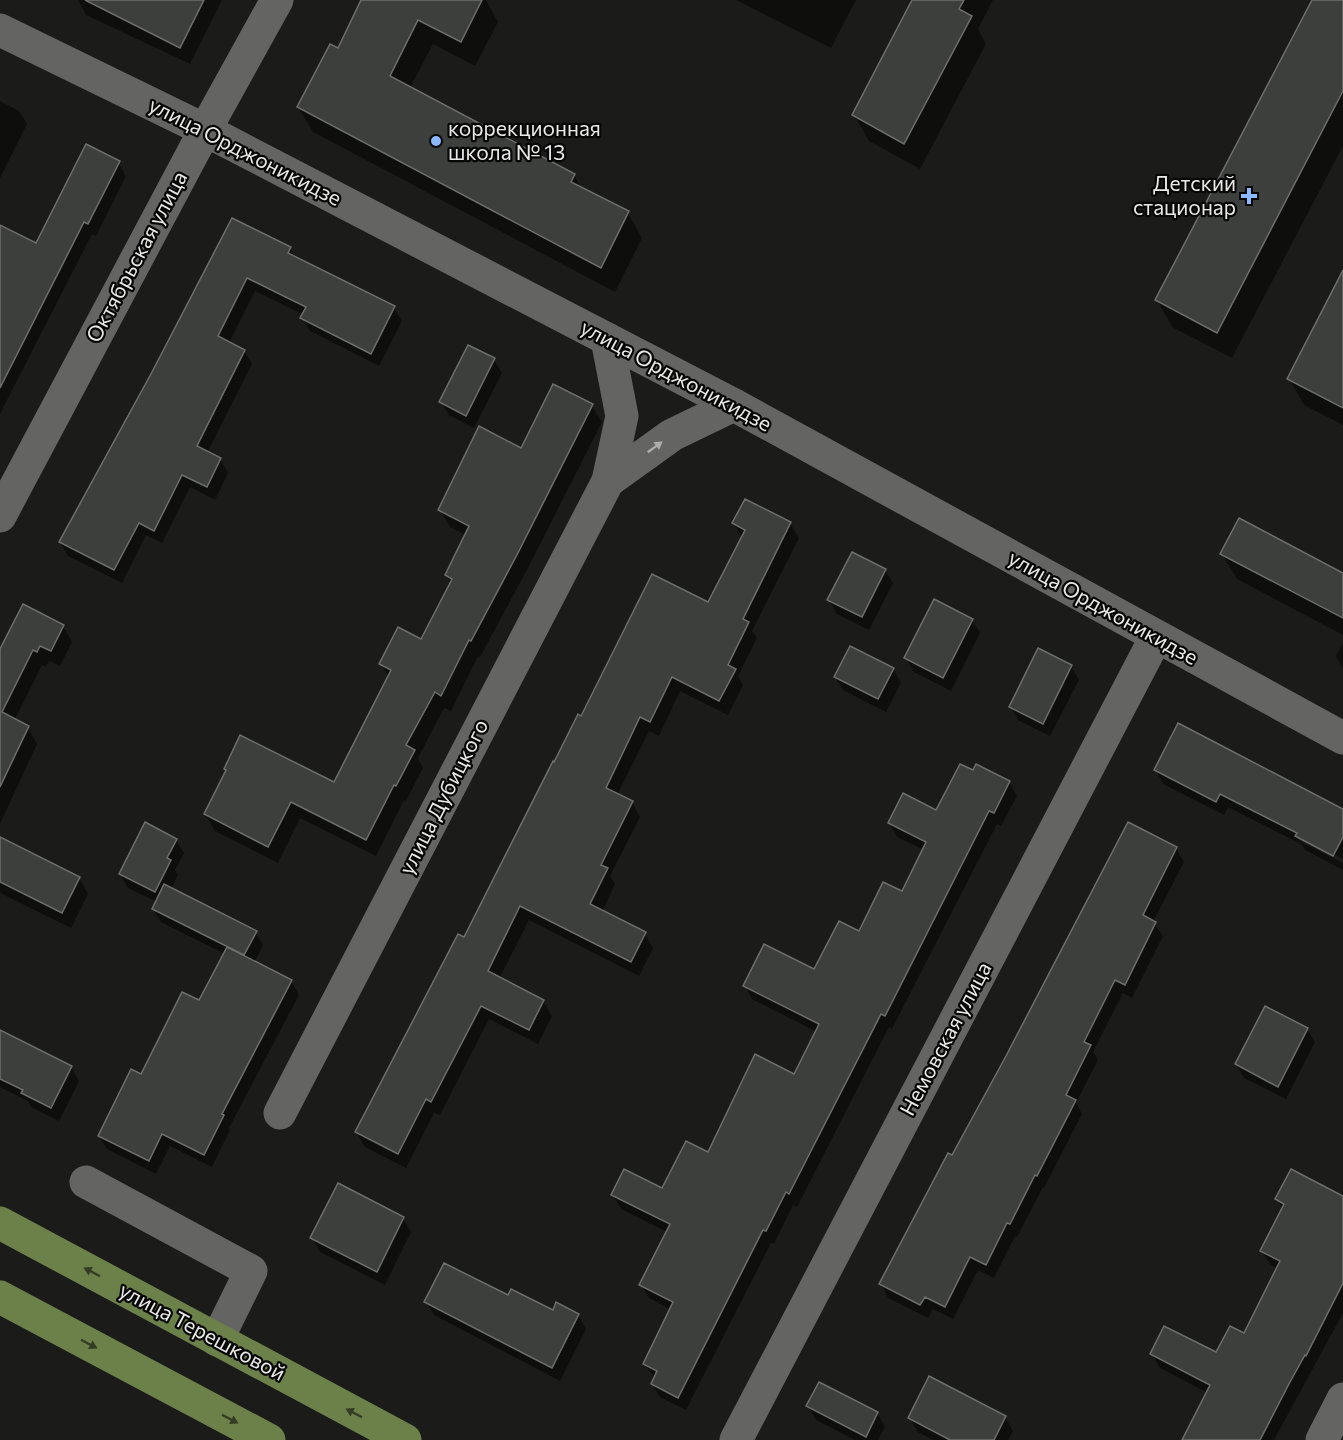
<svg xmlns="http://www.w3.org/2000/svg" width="1343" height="1440" font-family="Commissioner,sans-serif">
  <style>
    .shadow { fill: #0007 }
    .building { fill: #3d3f3c; stroke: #6e6f6d; stroke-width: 1.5 }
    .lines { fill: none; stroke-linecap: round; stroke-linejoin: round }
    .minor { stroke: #646563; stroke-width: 33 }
    .major { stroke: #6c8049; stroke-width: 33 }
    .oneway { fill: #adaeac }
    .oneway2 { fill: #343d24 }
    .poi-dot { fill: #8cb9fc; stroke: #060706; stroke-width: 2 }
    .labels { text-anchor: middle; stroke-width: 4.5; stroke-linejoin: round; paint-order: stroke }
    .poi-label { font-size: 21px; fill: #e9e9e8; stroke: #060706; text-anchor: start }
    .street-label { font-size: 21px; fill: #e9e9e8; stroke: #060706 }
  </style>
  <rect width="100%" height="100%" fill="#1b1c1a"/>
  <g class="shadow">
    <path d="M 78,0 L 222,0 L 190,64 L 86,15 Z"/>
    <path d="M 363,0 L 486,0 L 498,22 L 475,66 L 433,44 L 410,88 L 574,175 L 582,190 L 628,213 L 642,238 L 615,292 L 313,132 L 298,107 L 338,50 Z"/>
    <path d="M 736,0 L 856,0 L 831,48 Z"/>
    <path d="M 909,0 L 993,0 L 978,29 L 986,44 L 920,169 L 869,141 L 854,115 L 911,5 Z"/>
    <path d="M 1313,0 L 1343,0 L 1343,146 L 1232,358 L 1172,327 L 1157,300 Z"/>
    <path d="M 0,101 L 19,111 L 27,124 L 0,178 Z"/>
    <path d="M 118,162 L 126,176 L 96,236 L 92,234 L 0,414 L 0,227 L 37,245 Z"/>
    <path d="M 232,220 L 290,248 L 296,258 L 394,308 L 402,321 L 379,366 L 310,331 L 302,318 L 304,315 L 255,291 L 229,343 L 244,351 L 252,364 L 207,453 L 220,459 L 228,473 L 215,500 L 190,487 L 162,543 L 146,535 L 122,583 L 68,556 L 60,542 L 154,373 Z"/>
    <path d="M 1343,274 L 1343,425 L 1304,405 L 1289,379 Z"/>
    <path d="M 494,360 L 502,373 L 474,428 L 449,415 L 441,402 Z"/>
    <path d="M 554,386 L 592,406 L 602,422 L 528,568 L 480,657 L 478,656 L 451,711 L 444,708 L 418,758 L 423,768 L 406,801 L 404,800 L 376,856 L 300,818 L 278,863 L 215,831 L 205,814 L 227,772 L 225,769 L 335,784 L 389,678 L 381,664 L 422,641 L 451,584 L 446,575 L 466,535 L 450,527 L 440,510 L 522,450 Z"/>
    <path d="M 734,523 L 790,523 L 799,538 L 752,631 L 757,638 L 738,676 L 743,685 L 728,715 L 680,691 L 659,736 L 649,731 L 617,795 L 632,802 L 640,817 L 610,876 L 615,884 L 602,912 L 644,933 L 653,948 L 639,976 L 529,920 L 499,979 L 543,1001 L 552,1016 L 538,1044 L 489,1019 L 440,1115 L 434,1113 L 406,1168 L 365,1147 L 356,1132 L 465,939 L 555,764 L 582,718 L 709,604 L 742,538 Z"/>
    <path d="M 1222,554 L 1343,591 L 1343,635 L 1237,579 Z"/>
    <path d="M 885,570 L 893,583 L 869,630 L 837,614 L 829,600 Z"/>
    <path d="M 972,620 L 980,633 L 951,691 L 914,672 L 906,658 Z"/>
    <path d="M 63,626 L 72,642 L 60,666 L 49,661 L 46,667 L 42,665 L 14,721 L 28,728 L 37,744 L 0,824 L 0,654 Z"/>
    <path d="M 1343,643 L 1343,669 L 1336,656 Z"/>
    <path d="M 1071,666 L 1079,680 L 1050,736 L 1018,720 L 1010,706 Z"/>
    <path d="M 893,669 L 901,683 L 886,712 L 843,690 L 835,677 Z"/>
    <path d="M 1156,770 L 1343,810 L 1343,859 L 1298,836 L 1298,840 L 1343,863 L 1343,870 L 1305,850 L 1301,844 L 1228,807 L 1224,815 L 1163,784 Z"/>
    <path d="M 1009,782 L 1017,796 L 1001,826 L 997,824 L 892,1029 L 889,1027 L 797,1207 L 793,1205 L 774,1244 L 771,1243 L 686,1410 L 660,1397 L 652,1384 L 655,1378 L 644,1364 L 671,1310 L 649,1298 L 641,1285 L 667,1232 L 621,1209 L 613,1195 L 663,1190 L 709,1154 L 795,1076 L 817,1032 L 752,999 L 745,986 L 815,971 L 902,893 L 924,850 L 897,837 L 889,823 L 937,812 Z"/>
    <path d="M 0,839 L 79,878 L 88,894 L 71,928 L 0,893 Z"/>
    <path d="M 176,840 L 184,853 L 175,870 L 178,875 L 171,889 L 255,932 L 263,945 L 254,963 L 291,981 L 299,995 L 229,1128 L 230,1130 L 212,1167 L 170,1146 L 156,1174 L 107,1149 L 99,1136 L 142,1076 L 200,1002 L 225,954 L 161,922 L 153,909 L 157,902 L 128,888 L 120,874 Z"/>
    <path d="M 1176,848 L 1184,862 L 1153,922 L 1163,936 L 1132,998 L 1123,993 L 1093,1052 L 1098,1060 L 1076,1103 L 1082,1114 L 1044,1188 L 1043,1187 L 1017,1237 L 1015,1236 L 994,1278 L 978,1270 L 953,1319 L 933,1309 L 928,1318 L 888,1298 L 881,1284 L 952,1157 Z"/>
    <path d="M 1307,1029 L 1315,1042 L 1286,1099 L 1244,1078 L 1236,1064 Z"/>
    <path d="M 0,1032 L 71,1067 L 79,1081 L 59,1121 L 31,1107 L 28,1101 L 0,1087 Z"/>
    <path d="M 338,1185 L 403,1219 L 411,1232 L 385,1285 L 320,1252 L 312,1238 Z"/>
    <path d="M 1343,1191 L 1343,1313 L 1274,1440 L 1184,1440 L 1208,1393 L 1160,1368 L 1152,1354 L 1216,1354 L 1244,1335 L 1278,1269 L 1270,1264 L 1262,1251 L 1283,1210 L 1277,1199 L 1340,1196 Z"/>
    <path d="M 509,1297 L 553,1312 L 578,1315 L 586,1329 L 560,1381 L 434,1315 L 426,1302 Z"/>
    <path d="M 808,1406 L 877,1413 L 885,1427 L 878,1440 L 855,1440 L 816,1420 Z"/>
    <path d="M 1005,1417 L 1013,1431 L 1008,1440 L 933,1440 L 918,1432 L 910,1418 Z"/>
  </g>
  <g class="building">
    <path d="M 85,0 L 204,0 L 180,48 Z"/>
    <path d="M 361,0 L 482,0 L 461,42 L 418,20 L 390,76 L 575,174 L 571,182 L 629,211 L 601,268 L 297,107 L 330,44 L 338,48 Z"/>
    <path d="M 912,0 L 964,0 L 959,9 L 972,16 L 904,144 L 852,115 Z"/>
    <path d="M 1312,0 L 1343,0 L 1343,91 L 1217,333 L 1155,300 Z"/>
    <path d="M 86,144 L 120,161 L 88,224 L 84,222 L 0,388 L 0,225 L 36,243 Z"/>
    <path d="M 232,218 L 291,247 L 288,253 L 395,306 L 371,354 L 300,318 L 306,307 L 247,278 L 218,336 L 245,350 L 197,446 L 221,458 L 207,487 L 182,475 L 154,531 L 139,523 L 114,570 L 59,542 L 152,372 Z"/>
    <path d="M 1343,270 L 1343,408 L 1287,379 Z"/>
    <path d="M 468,345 L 495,358 L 466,416 L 439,402 Z"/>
    <path d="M 553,384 L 593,404 L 519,551 L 471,641 L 469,640 L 441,696 L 435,692 L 406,745 L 415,750 L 396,786 L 394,785 L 366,840 L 291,802 L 268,847 L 204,814 L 226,770 L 224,769 L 240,735 L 334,782 L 391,670 L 379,664 L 398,627 L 421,639 L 452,579 L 445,575 L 469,526 L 438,510 L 479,426 L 521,448 Z"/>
    <path d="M 745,499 L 791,522 L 743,619 L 749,622 L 728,665 L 736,669 L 719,701 L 672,677 L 650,722 L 640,717 L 606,788 L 633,801 L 601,865 L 608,868 L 590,904 L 646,932 L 631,962 L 520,906 L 488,971 L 544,1000 L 529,1030 L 481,1006 L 431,1102 L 426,1099 L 398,1154 L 355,1132 L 458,934 L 464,937 L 553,761 L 554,762 L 578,714 L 581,716 L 652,574 L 708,602 L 745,530 L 732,523 Z"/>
    <path d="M 1239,518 L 1343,573 L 1343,618 L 1220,554 Z"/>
    <path d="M 852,552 L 886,569 L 862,617 L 827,600 Z"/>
    <path d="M 934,599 L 973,619 L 943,678 L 904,658 Z"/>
    <path d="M 23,604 L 64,625 L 51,651 L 40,646 L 37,652 L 33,650 L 2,712 L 29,726 L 0,787 L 0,649 Z"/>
    <path d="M 850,646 L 894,668 L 878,699 L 834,677 Z"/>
    <path d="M 1038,648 L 1072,665 L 1043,724 L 1009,707 Z"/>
    <path d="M 1178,723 L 1343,809 L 1343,837 L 1333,856 L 1295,836 L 1297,833 L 1220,794 L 1216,802 L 1154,770 Z"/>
    <path d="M 960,764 L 973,770 L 976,764 L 1010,781 L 994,813 L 989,811 L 885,1016 L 881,1014 L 789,1194 L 786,1192 L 766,1231 L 763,1230 L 678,1398 L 651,1384 L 657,1371 L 643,1364 L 673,1302 L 639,1285 L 670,1224 L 611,1195 L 624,1169 L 662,1188 L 686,1141 L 708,1152 L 755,1054 L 794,1074 L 819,1024 L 743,986 L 764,944 L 814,969 L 839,921 L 859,931 L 883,882 L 902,891 L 926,842 L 888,823 L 903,793 L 936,810 Z"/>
    <path d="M 145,822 L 177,839 L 167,858 L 171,860 L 155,892 L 119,874 Z"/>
    <path d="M 1128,822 L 1177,847 L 1143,915 L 1156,922 L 1125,985 L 1115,980 L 1084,1042 L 1091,1045 L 1066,1095 L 1076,1100 L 1037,1176 L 1035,1175 L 1010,1224 L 1007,1223 L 986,1265 L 970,1257 L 945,1307 L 925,1297 L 920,1305 L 879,1284 L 948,1153 L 952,1155 L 1006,1056 Z"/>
    <path d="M 0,837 L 80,877 L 62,913 L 0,882 Z"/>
    <path d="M 164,884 L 257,931 L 244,955 L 152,909 Z"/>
    <path d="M 227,947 L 292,980 L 222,1114 L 224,1115 L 204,1155 L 162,1134 L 149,1161 L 98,1136 L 131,1069 L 141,1074 L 182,992 L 199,1000 Z"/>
    <path d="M 1265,1006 L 1308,1028 L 1278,1087 L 1235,1064 Z"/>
    <path d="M 0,1030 L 72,1066 L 51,1108 L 21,1093 L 23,1090 L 0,1079 Z"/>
    <path d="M 1291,1169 L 1343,1196 L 1343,1283 L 1306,1356 L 1305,1355 L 1290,1382 L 1260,1440 L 1182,1440 L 1210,1385 L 1150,1354 L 1164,1326 L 1216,1352 L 1230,1326 L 1244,1333 L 1280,1261 L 1260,1251 L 1284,1204 L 1275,1199 Z"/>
    <path d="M 338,1183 L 404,1217 L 377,1272 L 310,1238 Z"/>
    <path d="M 444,1263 L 508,1295 L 511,1289 L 553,1310 L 556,1302 L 579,1314 L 552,1368 L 424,1302 Z"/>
    <path d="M 929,1376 L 1006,1416 L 994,1440 L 950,1440 L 908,1418 Z"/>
    <path d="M 819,1382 L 878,1412 L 866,1437 L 806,1406 Z"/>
  </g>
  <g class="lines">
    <g class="minor">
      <path d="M 0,30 L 205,130 L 734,405 L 1343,738"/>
      <path d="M 608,481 L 672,435 L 734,405"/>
      <path d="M 0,516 L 205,130 L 277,0"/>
      <path d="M 280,1113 L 608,481 L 622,416 L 607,339"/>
      <path d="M 86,1182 L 251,1271 L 217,1340"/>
      <path d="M 736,1440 L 1156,637"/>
      <path d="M 1322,1440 L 1343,1399"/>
    </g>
    <g class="major">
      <path d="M 0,1223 L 405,1440"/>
      <path d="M 0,1297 L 269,1440"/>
    </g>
  </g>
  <defs><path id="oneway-solid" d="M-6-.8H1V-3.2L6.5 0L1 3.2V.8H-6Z" transform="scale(1.5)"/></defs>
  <use class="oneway" href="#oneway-solid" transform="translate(655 447) rotate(-36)"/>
  <g class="oneway2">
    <use href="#oneway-solid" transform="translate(92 1272) rotate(-152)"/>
    <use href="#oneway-solid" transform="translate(89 1344) rotate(28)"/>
    <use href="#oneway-solid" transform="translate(354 1413) rotate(-152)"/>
    <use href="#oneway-solid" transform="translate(230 1419) rotate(28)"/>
  </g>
  <g class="poi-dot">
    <circle cx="436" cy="141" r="6"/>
    <path d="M1246 187h6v6h6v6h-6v6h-6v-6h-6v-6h6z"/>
  </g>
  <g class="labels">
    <g class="poi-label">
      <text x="448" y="136">коррекционная<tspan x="448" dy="24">школа № 13</tspan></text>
      <text x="1236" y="191" text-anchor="end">Детский<tspan x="1236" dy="24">стационар</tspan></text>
    </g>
    <g class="street-label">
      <text transform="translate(245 152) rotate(27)" y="7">улица Орджоникидзе</text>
      <text transform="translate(137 257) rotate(-62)" y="7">Октябрьская улица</text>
      <text transform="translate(676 376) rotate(28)" y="7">улица Орджоникидзе</text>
      <text transform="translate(1103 608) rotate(29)" y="7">улица Орджоникидзе</text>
      <text transform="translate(444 797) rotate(-63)" y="7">улица Дубицкого</text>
      <text transform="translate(946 1039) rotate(-62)" y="7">Немовская улица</text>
      <text transform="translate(202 1332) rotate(28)" y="7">улица Терешковой</text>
    </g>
  </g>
</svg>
